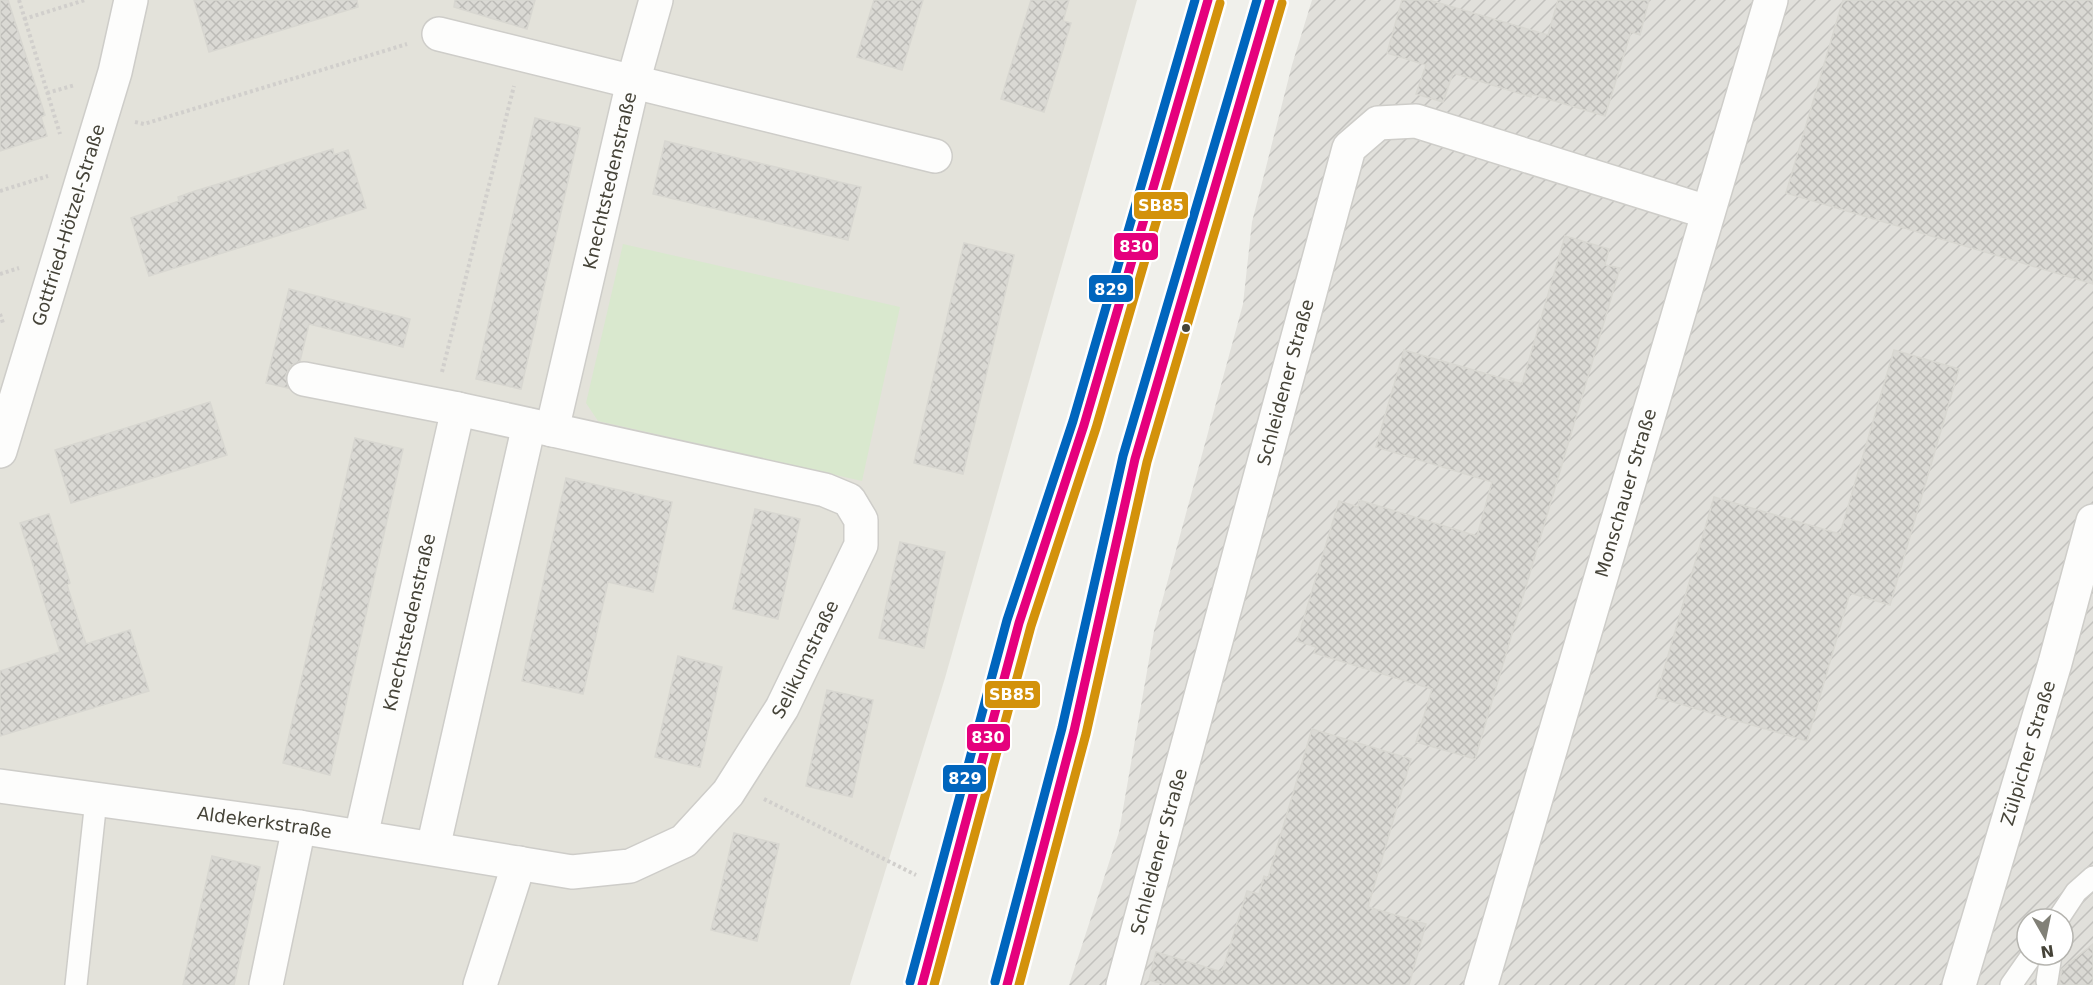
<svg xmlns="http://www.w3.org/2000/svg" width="2093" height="985" font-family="'DejaVu Sans',sans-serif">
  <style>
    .residential { fill: #e3e2da }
    .industrial { fill: url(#industrial-furrows); fill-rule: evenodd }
    .park { fill: #d9e8ce }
    .building { fill: url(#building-cross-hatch); stroke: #d8d7d1; stroke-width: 1.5 }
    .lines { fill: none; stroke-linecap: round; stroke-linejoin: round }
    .service-casing { stroke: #cecdc9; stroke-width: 24 }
    .minor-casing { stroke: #cecdc9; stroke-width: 36 }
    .primary-casing { stroke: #d0cebb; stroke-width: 36 }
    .motorway-casing { stroke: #c5c0aa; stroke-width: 36 }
    .path { stroke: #d1cfcc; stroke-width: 4; stroke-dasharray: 3 3; stroke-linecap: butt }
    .service { stroke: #fdfdfc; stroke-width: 21 }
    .minor { stroke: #fdfdfc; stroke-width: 33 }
    .primary { stroke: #f0efe5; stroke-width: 33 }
    .motorway { stroke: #eae8db; stroke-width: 33 }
    .bus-1-casing { stroke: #fff; stroke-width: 14 }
    .bus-2-casing { stroke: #fff; stroke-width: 14 }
    .bus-3-casing { stroke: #fff; stroke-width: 14 }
    .bus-1 { stroke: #e5007d; stroke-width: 9 }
    .bus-2 { stroke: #d3920b; stroke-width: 9 }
    .bus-3 { stroke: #0065bd; stroke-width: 9 }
    .bus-dot { fill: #454338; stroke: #fff; stroke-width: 2 }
    .labels { text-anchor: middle; stroke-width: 6; stroke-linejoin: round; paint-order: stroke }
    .street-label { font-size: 18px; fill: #454338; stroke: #fff }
    .line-badge { stroke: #fff; stroke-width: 2 }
    .badge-label { font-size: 16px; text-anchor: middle; font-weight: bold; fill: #fff }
  </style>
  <defs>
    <pattern id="industrial-furrows" width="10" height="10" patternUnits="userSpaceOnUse" patternTransform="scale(1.5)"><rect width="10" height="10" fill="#e1e0db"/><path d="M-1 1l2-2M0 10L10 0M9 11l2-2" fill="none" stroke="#c2c1bd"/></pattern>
    <pattern id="building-cross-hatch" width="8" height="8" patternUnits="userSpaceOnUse" patternTransform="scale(1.5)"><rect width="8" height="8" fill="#dad9d4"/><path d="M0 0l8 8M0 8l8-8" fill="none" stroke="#bcbbb7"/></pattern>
  </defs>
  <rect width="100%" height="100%" fill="#f0f0eb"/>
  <path class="residential" d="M 0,0 L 1137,0 L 945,678 L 850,985 L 0,985 Z"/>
  <path class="industrial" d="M 1312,0 L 2093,0 L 2093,985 L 1069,985 L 1119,832 L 1154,631 L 1243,304 L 1252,222 L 1292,65 ZM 2027,919 L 2063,919 L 2063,955 L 2027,955 Z"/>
  <path class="park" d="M 623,244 L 900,307 L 862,481 L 598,421 L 586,403 Z"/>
  <g class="building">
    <path d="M 0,0 L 8,0 L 45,115 L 41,117 L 47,136 L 0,151 Z"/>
    <path d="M 194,0 L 357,0 L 358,7 L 209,52 Z"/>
    <path d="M 455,0 L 535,0 L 527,29 L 454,7 Z"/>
    <path d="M 874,0 L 923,0 L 902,70 L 857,57 Z"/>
    <path d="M 1031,0 L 1069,0 L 1063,21 L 1071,23 L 1044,112 L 1001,99 Z"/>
    <path d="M 1402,0 L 1429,0 L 1548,35 L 1558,0 L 1649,0 L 1640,35 L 1631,32 L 1605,116 L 1531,94 L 1531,97 L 1453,73 L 1443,102 L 1416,94 L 1426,65 L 1387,53 Z"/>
    <path d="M 1843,0 L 2093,0 L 2093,284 L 1786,193 Z"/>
    <path d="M 535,118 L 580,128 L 521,389 L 476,379 Z"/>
    <path d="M 665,141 L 861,187 L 848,240 L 653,194 Z"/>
    <path d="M 333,149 L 334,155 L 348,150 L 366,208 L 149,276 L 131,218 L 179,201 L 178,197 L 195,191 Z"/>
    <path d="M 1565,236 L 1609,249 L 1605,265 L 1620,268 L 1475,759 L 1416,742 L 1432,689 L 1314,653 L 1316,647 L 1297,641 L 1339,501 L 1358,507 L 1359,500 L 1477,536 L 1492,482 L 1376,447 L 1404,350 L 1522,384 Z"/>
    <path d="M 964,243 L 1014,255 L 963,474 L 914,463 Z"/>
    <path d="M 289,289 L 410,319 L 403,347 L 309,324 L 300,361 L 290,366 L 286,375 L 288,388 L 266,383 Z"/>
    <path d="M 1894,350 L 1959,369 L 1890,605 L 1850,593 L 1807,741 L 1656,697 L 1714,497 L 1840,534 Z"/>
    <path d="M 210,402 L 227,455 L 71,503 L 55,450 Z"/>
    <path d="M 355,438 L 403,449 L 330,775 L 283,763 Z"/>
    <path d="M 566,478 L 672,502 L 653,592 L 608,582 L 583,694 L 522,681 Z"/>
    <path d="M 755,509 L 800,519 L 778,619 L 733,609 Z"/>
    <path d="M 49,514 L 70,583 L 67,585 L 86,644 L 130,630 L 149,691 L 0,736 L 0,671 L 60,652 L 20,523 Z"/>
    <path d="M 900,542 L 945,552 L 924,648 L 879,638 Z"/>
    <path d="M 678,656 L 722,667 L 700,767 L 655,757 Z"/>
    <path d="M 827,690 L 873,700 L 852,797 L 806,786 Z"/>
    <path d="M 1312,729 L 1411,759 L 1368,907 L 1426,924 L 1409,985 L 1167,985 L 1149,980 L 1156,952 L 1222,972 L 1247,891 L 1259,894 L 1264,876 L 1268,878 Z"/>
    <path d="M 734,833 L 779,844 L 757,941 L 711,930 Z"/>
    <path d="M 212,856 L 260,867 L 234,985 L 183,985 Z"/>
    <path d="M 2093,944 L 2093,985 L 2059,985 L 2062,969 Z"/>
  </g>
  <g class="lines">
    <g class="service-casing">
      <g id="service">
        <path d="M 2058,919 L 2076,892 L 2093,877"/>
        <path d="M 2047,981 L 2051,955"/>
        <path d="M 76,985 L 96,800"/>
        <path d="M 2011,985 L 2032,955"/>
      </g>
    </g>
    <g class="minor-casing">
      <g id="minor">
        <path d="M 439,34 L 935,156"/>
        <path id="s1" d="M 552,430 L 633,82 L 656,0"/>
        <path id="s2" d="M 0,451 L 115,72 L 131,0"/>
        <path id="s3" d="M 0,786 L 299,827 L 572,872 L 630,866 L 684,841 L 728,793 L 782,708 L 861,545 L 861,520 L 849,500 L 825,490 L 458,409 L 304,379"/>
        <path id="s4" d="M 361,836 L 458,409"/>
        <path d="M 433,848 L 529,425"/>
        <path d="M 266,985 L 299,827"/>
        <path d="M 480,985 L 519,863"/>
        <path id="s5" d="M 1123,985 L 1349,148 L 1378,123 L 1416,121 L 1707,212"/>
        <path id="s6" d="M 1481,985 L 1771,0"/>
        <path id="s7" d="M 1959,985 L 2055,663 L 2093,521"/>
      </g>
    </g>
    <g class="primary-casing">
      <g id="primary">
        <path d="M 922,985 L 1019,623 L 1084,425 L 1208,0"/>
        <path d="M 1007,985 L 1074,731 L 1135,459 L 1270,0"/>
      </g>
    </g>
    <g class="motorway-casing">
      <path id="motorway" d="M 1008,985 L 1008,982"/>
    </g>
    <g class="path">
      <path d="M 19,0 L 60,134"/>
      <path d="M 24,19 L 85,0"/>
      <path d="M 47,93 L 75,85"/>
      <path d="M 135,122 L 144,124 L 407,44"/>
      <path d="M 0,191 L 48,176"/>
      <path d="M 0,274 L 19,268"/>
      <path d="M 0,314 L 3,323"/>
      <path d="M 442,372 L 514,86"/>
      <path d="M 764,799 L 916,875"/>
    </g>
    <use href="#service" class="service"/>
    <use href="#minor" class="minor"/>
    <use href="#primary" class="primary"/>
    <use href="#motorway" class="motorway"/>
    <g class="bus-1-casing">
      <g id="bus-1">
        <path d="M 922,985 L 1019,623 L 1084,425 L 1208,0"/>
        <path d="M 1007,985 L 1074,731 L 1135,459 L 1270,0"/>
      </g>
    </g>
    <g class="bus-2-casing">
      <g id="bus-2">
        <path d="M 934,985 L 1031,626 L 1096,428 L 1220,3"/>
        <path d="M 1019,985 L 1086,734 L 1147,462 L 1282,3"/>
      </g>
    </g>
    <g class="bus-3-casing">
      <g id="bus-3">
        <path d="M 910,982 L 1007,620 L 1073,421 L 1195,0"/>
        <path d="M 995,982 L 1062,728 L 1123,456 L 1257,0"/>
      </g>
    </g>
    <use href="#bus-1" class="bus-1"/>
    <use href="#bus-2" class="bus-2"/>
    <use href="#bus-3" class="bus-3"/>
  </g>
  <circle class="bus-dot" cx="1186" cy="328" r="5"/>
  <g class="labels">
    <g class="street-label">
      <text dy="6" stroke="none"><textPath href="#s1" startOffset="256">Knechtstedenstraße</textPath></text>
      <text dy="6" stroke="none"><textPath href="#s2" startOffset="236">Gottfried-Hötzel-Straße</textPath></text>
      <text dy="6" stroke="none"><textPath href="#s5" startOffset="624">Schleidener Straße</textPath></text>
      <text dy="6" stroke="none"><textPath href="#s6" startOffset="513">Monschauer Straße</textPath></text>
      <text dy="6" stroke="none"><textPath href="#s4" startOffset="219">Knechtstedenstraße</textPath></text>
      <text dy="6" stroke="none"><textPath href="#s3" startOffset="916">Selikumstraße</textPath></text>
      <text dy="6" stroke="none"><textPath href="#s7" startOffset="242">Zülpicher Straße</textPath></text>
      <text dy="6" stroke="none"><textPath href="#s3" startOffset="267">Aldekerkstraße</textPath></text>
      <text dy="6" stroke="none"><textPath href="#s5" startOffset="138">Schleidener Straße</textPath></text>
    </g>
  </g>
  <g class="line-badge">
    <rect x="1133" y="191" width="56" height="29" rx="6" fill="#d3920b"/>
    <rect x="1113" y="232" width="46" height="29" rx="6" fill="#e5007d"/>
    <rect x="1088" y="274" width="46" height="29" rx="6" fill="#0065bd"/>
    <rect x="984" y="680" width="57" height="29" rx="6" fill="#d3920b"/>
    <rect x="966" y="723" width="45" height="29" rx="6" fill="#e5007d"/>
    <rect x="942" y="764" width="45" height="29" rx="6" fill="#0065bd"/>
  </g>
  <g class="badge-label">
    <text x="1161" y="211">SB85</text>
    <text x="1136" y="252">830</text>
    <text x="1111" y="295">829</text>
    <text x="1012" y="700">SB85</text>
    <text x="988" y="743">830</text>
    <text x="965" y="784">829</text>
  </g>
  <g transform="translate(2045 937) rotate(171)"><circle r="28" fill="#ffffff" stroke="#b5b4af" stroke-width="1.5"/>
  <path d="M0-4.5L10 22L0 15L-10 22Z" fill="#818077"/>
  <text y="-9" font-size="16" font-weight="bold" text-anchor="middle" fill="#454338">N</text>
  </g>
</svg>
